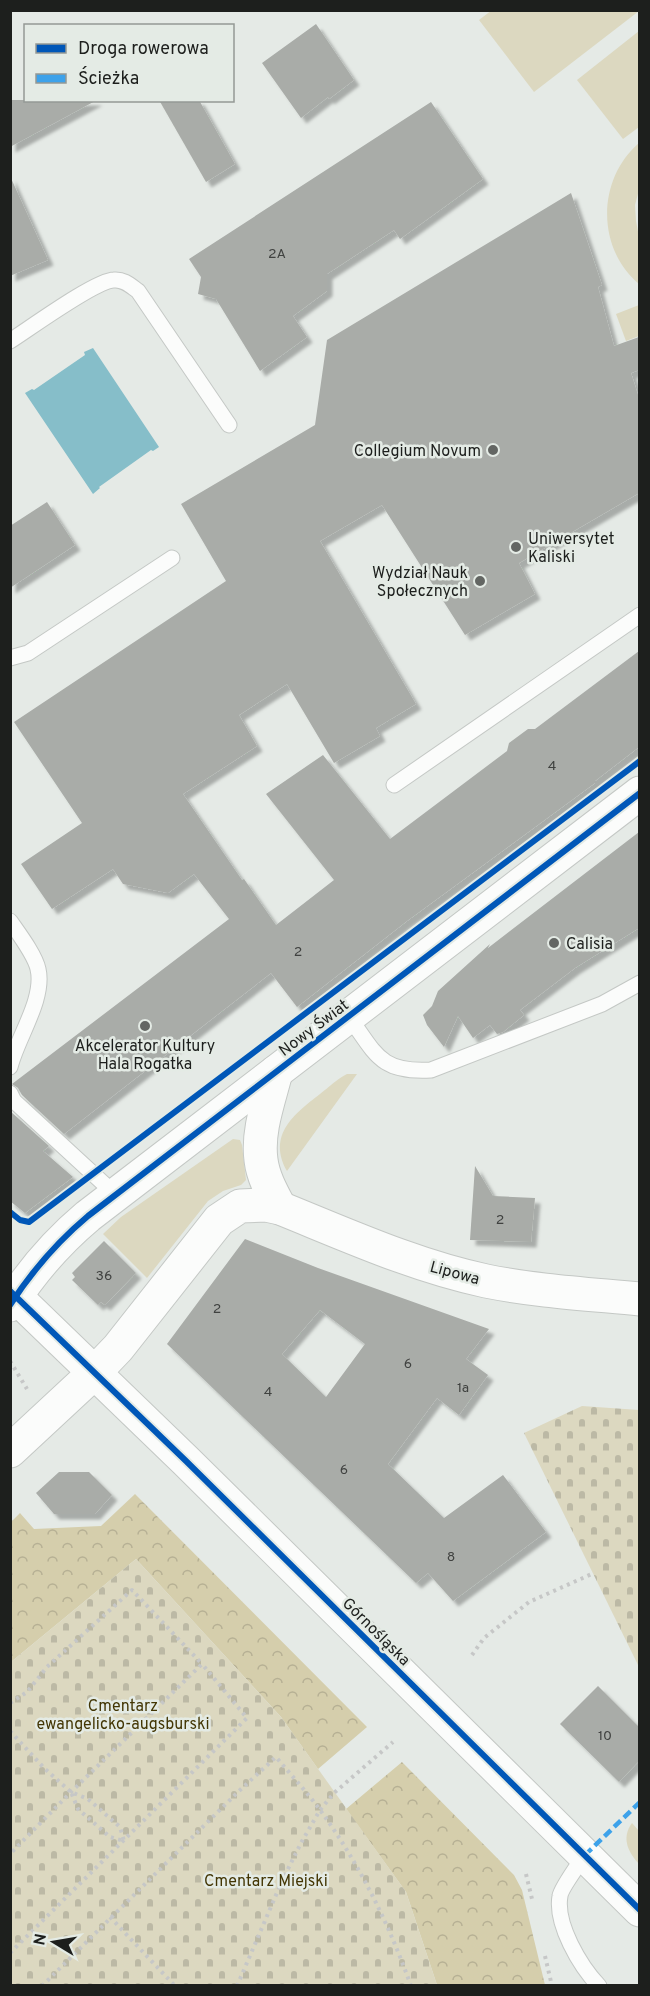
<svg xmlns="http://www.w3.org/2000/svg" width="650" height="1996" font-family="Overpass,sans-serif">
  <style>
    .grass { fill: #dcd8c0 }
    .forest { fill: url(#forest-crowns) }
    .cemetery { fill: url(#cemetery-stones) }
    .water { fill: #86bec9 }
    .building { fill: #a9aca8; fill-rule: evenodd; filter: url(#shadow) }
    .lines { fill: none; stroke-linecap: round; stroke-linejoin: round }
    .service-casing { stroke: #c4c8c5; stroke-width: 17 }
    .tertiary-casing { stroke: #c4c8c5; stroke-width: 35 }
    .path { stroke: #c6c7c7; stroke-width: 4; stroke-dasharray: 3 4.5; stroke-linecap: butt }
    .service { stroke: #fbfcfb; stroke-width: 15 }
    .tertiary { stroke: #fbfcfb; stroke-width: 33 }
    .quiet { stroke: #3da2ea; stroke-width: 4.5; stroke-dasharray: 9 4.5; stroke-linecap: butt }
    .cycleway-casing { stroke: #e4ebe5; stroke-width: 10 }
    .cycleway { stroke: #0057b8; stroke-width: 6 }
    .poi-dot { fill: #636663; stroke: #e4ebe5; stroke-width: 2 }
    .labels { text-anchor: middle; stroke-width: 5; stroke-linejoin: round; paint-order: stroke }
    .number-label { font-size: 14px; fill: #404240 }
    .poi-label { font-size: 16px; fill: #1d1f1d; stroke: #e4ebe5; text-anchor: end }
    .street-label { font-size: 16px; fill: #1d1f1d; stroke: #e4ebe5 }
    .park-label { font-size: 16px; fill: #433604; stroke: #e4ebe5 }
  </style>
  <defs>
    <pattern id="forest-crowns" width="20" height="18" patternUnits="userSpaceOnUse" patternTransform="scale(1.5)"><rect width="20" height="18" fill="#d5ceac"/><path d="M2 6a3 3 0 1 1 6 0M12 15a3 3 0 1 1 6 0" fill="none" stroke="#b6b094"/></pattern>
    <pattern id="cemetery-stones" width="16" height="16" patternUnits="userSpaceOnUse" patternTransform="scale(1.5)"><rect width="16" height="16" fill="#dcd8c0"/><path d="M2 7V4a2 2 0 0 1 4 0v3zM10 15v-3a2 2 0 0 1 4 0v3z" fill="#bcb9a5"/></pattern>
    <filter id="shadow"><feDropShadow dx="5.5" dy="5.5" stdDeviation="1.5" flood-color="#0004"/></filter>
  </defs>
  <rect width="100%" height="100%" fill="#e5eae6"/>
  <g class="grass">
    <path d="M 492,10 L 639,10 L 639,11 L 534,92 L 479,20 Z"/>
    <path d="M 639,31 L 639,127 L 623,139 L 577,80 Z"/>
    <path d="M 639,143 L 639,190 L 635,205 L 636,221 L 639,237 L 639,284 C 596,248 597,179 639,143 Z"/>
    <path d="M 639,305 L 639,336 L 626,341 L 616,314 Z"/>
    <path d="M 347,1074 L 357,1074 L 287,1171 C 267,1135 294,1114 320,1094 C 329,1087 337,1079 347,1074 Z"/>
    <path d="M 233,1139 L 240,1140 L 242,1145 L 246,1180 L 241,1185 L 223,1191 L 208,1201 L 147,1278 L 103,1234 L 121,1217 Z"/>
    <path d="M 632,1823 L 639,1831 L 639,1864 C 628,1852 621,1838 632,1823 Z"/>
  </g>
  <g class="forest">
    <path d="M 135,1494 L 367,1727 L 318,1769 L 281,1717 L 136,1559 L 11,1662 L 11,1522 L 20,1513 L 34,1529 L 101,1526 Z"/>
    <path d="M 402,1762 L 514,1875 L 522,1890 L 545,1985 L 437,1985 L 406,1892 L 346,1809 Z"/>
  </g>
  <g class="cemetery">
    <path d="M 582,1406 L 639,1410 L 639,1667 L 524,1433 Z"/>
    <path d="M 136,1559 L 281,1717 L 406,1892 L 437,1985 L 11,1985 L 11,1662 Z"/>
  </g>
  <path class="water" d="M 93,348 L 159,447 L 153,451 L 151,450 L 99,487 L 100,488 L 93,494 L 25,393 L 32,389 L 34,390 L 85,355 L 84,352 Z"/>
  <g class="building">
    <path d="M 316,24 L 354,80 L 329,99 L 328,97 L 301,118 L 262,63 Z"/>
    <path d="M 10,100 L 97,100 L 10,147 Z"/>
    <path d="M 159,100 L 199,100 L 235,164 L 206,182 Z"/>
    <path d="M 431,102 L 483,179 L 400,239 L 394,230 L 327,274 L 327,291 L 293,316 L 307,337 L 260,371 L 216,299 L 198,294 L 201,277 L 189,259 Z"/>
    <path d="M 10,176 L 48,260 L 10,276 Z"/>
    <path d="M 571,193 L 602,285 L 598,287 L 614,346 L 639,337 L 639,370 L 631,373 L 639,398 L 639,493 L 519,563 L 535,594 L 465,635 L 382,505 L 320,541 L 416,704 L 376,728 L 380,736 L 334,763 L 287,684 L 239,715 L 257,746 L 183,794 L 242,880 L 244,879 L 276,925 L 334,880 L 266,794 L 323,755 L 390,839 L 507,751 L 509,743 L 528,729 L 535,729 L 639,651 L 639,747 L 595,781 L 595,783 L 407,921 L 297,1007 L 271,973 L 64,1134 L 22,1095 L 18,1088 L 12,1084 L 229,919 L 194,874 L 168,893 L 123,884 L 113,869 L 52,909 L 21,864 L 82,823 L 14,722 L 226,581 L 181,504 L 315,425 L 327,340 Z"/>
    <path d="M 47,502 L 75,545 L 10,588 L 10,526 Z"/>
    <path d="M 639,832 L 639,928 L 575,968 L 520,1010 L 524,1015 L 503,1032 L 497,1034 L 490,1025 L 473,1038 L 458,1016 L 444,1047 L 427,1025 L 423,1015 L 432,1006 L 438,991 L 490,944 L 488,948 Z"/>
    <path d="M 10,1111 L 49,1146 L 43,1151 L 73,1177 L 25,1213 L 10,1201 Z"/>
    <path d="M 475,1166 L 493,1196 L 535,1198 L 531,1242 L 470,1240 Z"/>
    <path d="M 245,1239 L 318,1268 L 489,1329 L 466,1359 L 488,1375 L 459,1415 L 437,1398 L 388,1464 L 444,1518 L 503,1475 L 546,1532 L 453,1601 L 428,1573 L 416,1583 L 167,1344 ZM 320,1310 L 365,1344 L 326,1397 L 282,1354 Z"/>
    <path d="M 104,1241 L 136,1273 L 105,1305 L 101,1302 L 98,1305 L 72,1280 L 75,1277 L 72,1273 Z"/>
    <path d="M 59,1472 L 89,1472 L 112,1495 L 95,1514 L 54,1514 L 36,1493 Z"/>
    <path d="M 598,1686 L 639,1727 L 639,1761 L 619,1782 L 560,1724 Z"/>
  </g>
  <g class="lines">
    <g class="service-casing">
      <g id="service">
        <path d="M 10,341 C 29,329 96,280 114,280 C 124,279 131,286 138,291 L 229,425"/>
        <path d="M 10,658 L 28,653 L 172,558"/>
        <path d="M 394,785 L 640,615"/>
        <path d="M 10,921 C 19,934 35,955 38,969 C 45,999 17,1038 10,1067"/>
        <path d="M 349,1017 C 376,1054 380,1073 431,1070 L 602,1004 L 640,983"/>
        <path d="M 10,1093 L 14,1101 L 116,1195"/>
        <path d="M 585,1855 C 579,1864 561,1888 560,1896 C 555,1924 580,1966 599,1986"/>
      </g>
    </g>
    <g class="tertiary-casing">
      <g id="tertiary">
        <path d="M 276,1072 C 269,1100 257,1131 261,1160 C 263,1177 272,1193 280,1208"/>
        <path d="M 10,1291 L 186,1461 L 640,1910"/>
        <path d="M 10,1305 C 32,1271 57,1242 88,1216 L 640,793"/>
        <path d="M 10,1451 L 95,1372 L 118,1348 L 219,1220 L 240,1206 L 266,1205 L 280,1208 C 347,1235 415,1266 486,1281 C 536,1291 588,1294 640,1299"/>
      </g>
    </g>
    <g class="path">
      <path d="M 10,1361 L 27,1389"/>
      <path d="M 472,1655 L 484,1638 L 529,1602 L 594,1573"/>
      <path d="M 10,1703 L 27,1692 L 47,1667 L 132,1590 L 202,1664 L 71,1792 L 10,1854"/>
      <path d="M 10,1731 L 45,1769 L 71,1792 L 88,1799 L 120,1827 L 124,1841 L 110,1837 L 78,1809 L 71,1792"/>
      <path d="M 526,1874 L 532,1899"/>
      <path d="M 110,1917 L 175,1986"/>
      <path d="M 10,1953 L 247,1718 L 202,1664"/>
      <path d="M 545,1956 L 552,1986"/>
      <path d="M 42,1986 L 239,1791 L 276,1757 C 291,1775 307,1792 320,1810 C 359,1863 389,1924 411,1986"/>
      <path d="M 237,1986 L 282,1881 L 301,1843 L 320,1810 L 334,1793 L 393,1742"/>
    </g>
    <use href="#service" class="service"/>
    <use href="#tertiary" class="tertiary"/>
    <path class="quiet" d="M 585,1855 L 640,1802"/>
    <g class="cycleway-casing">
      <g id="cycleway">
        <path d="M 10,1212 L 20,1220 L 29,1222 L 640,761"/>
        <path d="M 10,1291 L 186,1461 L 640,1910"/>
        <path d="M 10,1305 C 32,1271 57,1242 88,1216 L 640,793"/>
      </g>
    </g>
    <use href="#cycleway" class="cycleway"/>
  </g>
  <g class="poi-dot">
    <circle cx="493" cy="450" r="6"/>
    <circle cx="516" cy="547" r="6"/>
    <circle cx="480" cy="581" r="6"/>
    <circle cx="554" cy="943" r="6"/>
    <circle cx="145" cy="1026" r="6"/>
  </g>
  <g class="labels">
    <g class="number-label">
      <text x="277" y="258">2A</text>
      <text x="552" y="770">4</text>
      <text x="298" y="956">2</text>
      <text x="500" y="1224">2</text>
      <text x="104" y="1280">36</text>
      <text x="217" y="1313">2</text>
      <text x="408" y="1368">6</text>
      <text x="463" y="1392">1a</text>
      <text x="268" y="1396">4</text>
      <text x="344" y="1474">6</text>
      <text x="451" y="1561">8</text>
      <text x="605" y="1740">10</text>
    </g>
    <g class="poi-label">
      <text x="481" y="456">Collegium Novum</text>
      <text x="528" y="544" text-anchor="start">Uniwersytet<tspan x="528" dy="18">Kaliski</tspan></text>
      <text x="468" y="578">Wydział Nauk<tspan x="468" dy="18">Społecznych</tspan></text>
      <text x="566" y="949" text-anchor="start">Calisia</text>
      <text x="145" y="1051" text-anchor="middle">Akcelerator Kultury<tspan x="145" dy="18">Hala Rogatka</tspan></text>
    </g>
    <g class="street-label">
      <text transform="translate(313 1027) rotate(-37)" y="6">Nowy Świat</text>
      <text transform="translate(455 1272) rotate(15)" y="6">Lipowa</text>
      <text transform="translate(377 1631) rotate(45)" y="6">Górnośląska</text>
    </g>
    <g class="park-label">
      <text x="123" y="1711">Cmentarz<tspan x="123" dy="18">ewangelicko-augsburski</tspan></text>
      <text x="266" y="1886">Cmentarz Miejski</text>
    </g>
  </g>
  <rect width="650" height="1996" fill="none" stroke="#1d1f1d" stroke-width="24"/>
  <rect x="24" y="24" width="210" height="78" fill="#e4ebe5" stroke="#949995" stroke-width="1.5"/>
  <rect x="36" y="44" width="30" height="9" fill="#0057b8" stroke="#949995" stroke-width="1.5"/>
  <text x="78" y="54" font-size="18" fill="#1d1f1d">Droga rowerowa</text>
  <rect x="36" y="74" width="30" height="9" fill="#3da2ea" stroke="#949995" stroke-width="1.5"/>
  <text x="78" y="84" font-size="18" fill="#1d1f1d">Ścieżka</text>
  <g transform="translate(54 1942) rotate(281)" stroke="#e4ebe5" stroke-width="4.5" paint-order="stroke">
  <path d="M0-4.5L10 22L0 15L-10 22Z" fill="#1d1f1d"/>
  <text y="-9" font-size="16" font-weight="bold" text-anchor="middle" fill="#1d1f1d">N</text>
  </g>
</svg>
